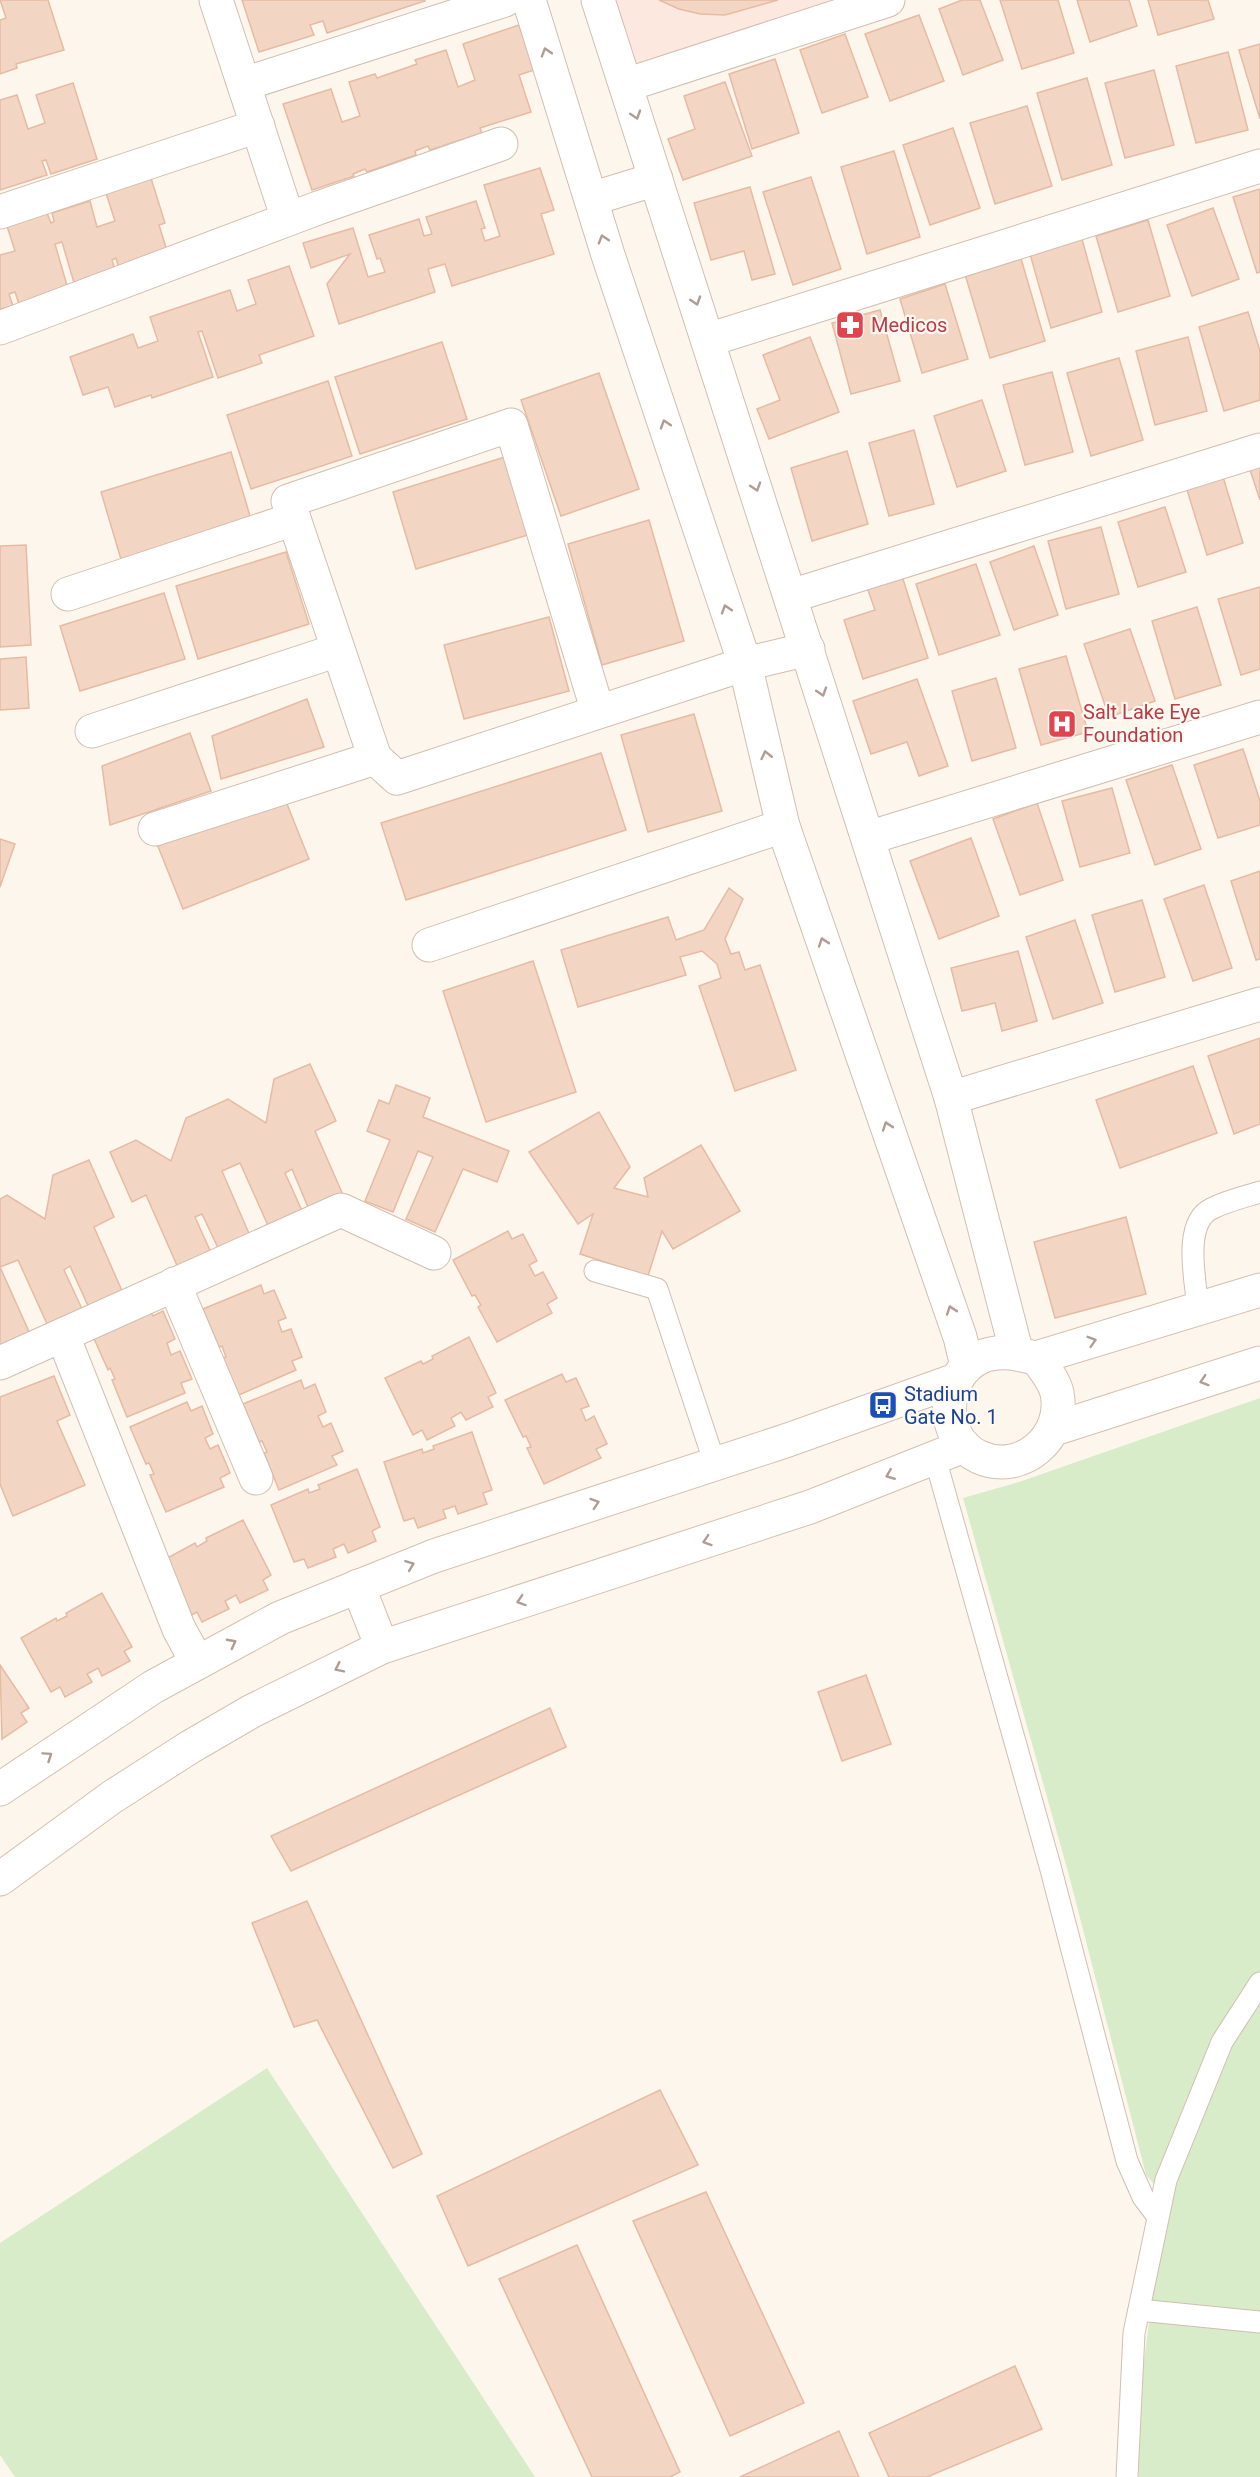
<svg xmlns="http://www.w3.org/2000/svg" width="1260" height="2477" font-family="Roboto,sans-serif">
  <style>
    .commercial { fill: #fde8e0 }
    .green { fill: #d8ecc9 }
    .building { fill: #f3d5c3; stroke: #e6bba3; stroke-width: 1.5 }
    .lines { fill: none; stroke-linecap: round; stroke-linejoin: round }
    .lane-casing { stroke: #d1beb0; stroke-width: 23 }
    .street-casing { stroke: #d1beb0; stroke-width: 35 }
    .secondary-casing { stroke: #d6c0b0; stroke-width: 35 }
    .lane { stroke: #fff; stroke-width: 21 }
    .street { stroke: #fff; stroke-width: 33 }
    .secondary { stroke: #fff; stroke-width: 33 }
    .oneway { stroke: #af9d94 }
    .labels { text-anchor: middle; stroke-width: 4.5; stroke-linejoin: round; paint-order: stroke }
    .health-label { font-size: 20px; fill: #be3a42; stroke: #fffaf3; text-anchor: start }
    .transit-label { font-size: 20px; fill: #164399; stroke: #fffaf3; text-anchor: start }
  </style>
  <rect width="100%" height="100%" fill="#fdf6ec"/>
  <path class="commercial" d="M 613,0 L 858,0 L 638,74 Z"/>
  <g class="green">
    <path d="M 1260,1398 L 1260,2477 L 1139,2477 L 1136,2420 L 1153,2293 L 1172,2205 L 1146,2175 L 1070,1879 L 963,1498 L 1019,1482 Z"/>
    <path d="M 267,2068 L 535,2477 L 15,2477 L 0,2455 L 0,2243 Z"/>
  </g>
  <g class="building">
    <path d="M 0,0 L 48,0 L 64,50 L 16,64 L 17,68 L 0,74 L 0,20 L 6,18 Z"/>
    <path d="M 242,0 L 424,0 L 425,1 L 327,33 L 323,21 L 310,25 L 314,35 L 259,52 Z"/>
    <path d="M 659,0 L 778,0 L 725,15 L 700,14 L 679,9 Z"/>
    <path d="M 962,0 L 980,0 L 1003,60 L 963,75 L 939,9 Z"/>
    <path d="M 1000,0 L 1058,0 L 1074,53 L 1022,69 Z"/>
    <path d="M 1077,0 L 1129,0 L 1137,26 L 1090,42 Z"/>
    <path d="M 1148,0 L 1208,0 L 1214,19 L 1158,35 Z"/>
    <path d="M 919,15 L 944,81 L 890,101 L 865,34 Z"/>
    <path d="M 519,25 L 534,70 L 519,75 L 531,112 L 480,128 L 482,133 L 430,150 L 428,146 L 415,151 L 416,155 L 367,172 L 365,169 L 353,174 L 354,176 L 312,190 L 283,104 L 331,89 L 342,122 L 360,116 L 349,82 L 375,74 L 377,78 L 417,64 L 415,60 L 446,50 L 458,87 L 475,80 L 463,44 Z"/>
    <path d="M 845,34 L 868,97 L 822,113 L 800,50 Z"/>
    <path d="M 1260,44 L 1260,119 L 1239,50 Z"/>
    <path d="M 1228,52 L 1248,130 L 1196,143 L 1176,66 Z"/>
    <path d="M 775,59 L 799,133 L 752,149 L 729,74 Z"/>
    <path d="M 1154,70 L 1174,145 L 1125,158 L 1105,83 Z"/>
    <path d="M 1087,78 L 1112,165 L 1062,180 L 1037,93 Z"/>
    <path d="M 725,82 L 752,156 L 683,180 L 668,139 L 695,129 L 684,96 Z"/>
    <path d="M 73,83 L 97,159 L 51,174 L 46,160 L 42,161 L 47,175 L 0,190 L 0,100 L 17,95 L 28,129 L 45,123 L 36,95 Z"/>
    <path d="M 1027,106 L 1052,186 L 995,204 L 970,123 Z"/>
    <path d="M 953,128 L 980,208 L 930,225 L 903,145 Z"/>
    <path d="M 894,151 L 920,237 L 867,254 L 841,167 Z"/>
    <path d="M 540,168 L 554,210 L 541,214 L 554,254 L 452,286 L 445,264 L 428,269 L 435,292 L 339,324 L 327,284 L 350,254 L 311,268 L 303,243 L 353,228 L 368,277 L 385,272 L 380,258 L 377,259 L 369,235 L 419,219 L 424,236 L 432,234 L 426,217 L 476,201 L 485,228 L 481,229 L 485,241 L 500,236 L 484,185 Z"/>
    <path d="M 150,175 L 165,223 L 159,225 L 169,257 L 120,272 L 116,258 L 112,260 L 116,273 L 75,286 L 62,242 L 55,244 L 68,289 L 19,304 L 15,292 L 9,294 L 13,306 L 0,309 L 0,255 L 15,251 L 7,226 L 47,213 L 51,223 L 54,221 L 52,213 L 90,201 L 97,227 L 115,221 L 105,190 Z"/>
    <path d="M 811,177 L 841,269 L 793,285 L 763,192 Z"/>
    <path d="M 750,187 L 775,274 L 752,280 L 744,251 L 711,260 L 694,203 Z"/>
    <path d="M 1260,189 L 1260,272 L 1257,273 L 1233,197 Z"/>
    <path d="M 1213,208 L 1239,279 L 1192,296 L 1167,225 Z"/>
    <path d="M 1148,220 L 1170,296 L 1118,312 L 1096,236 Z"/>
    <path d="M 1082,239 L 1102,312 L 1051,328 L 1030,254 Z"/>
    <path d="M 1020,255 L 1045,341 L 990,358 L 964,271 Z"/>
    <path d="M 289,266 L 314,336 L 259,355 L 262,363 L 218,378 L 202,331 L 198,332 L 213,377 L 152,398 L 151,395 L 115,407 L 108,387 L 83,395 L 70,357 L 133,334 L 138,348 L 158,341 L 150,317 L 230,290 L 237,311 L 256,304 L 248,280 Z"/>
    <path d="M 945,284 L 968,359 L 922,373 L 900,299 Z"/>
    <path d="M 880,310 L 900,381 L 851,394 L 832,323 Z"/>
    <path d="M 1248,312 L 1260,351 L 1260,400 L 1224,411 L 1199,327 Z"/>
    <path d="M 810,337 L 839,412 L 769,439 L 757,409 L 780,400 L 763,355 Z"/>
    <path d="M 1188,337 L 1207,411 L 1155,425 L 1136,351 Z"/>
    <path d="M 442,342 L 467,419 L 360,454 L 335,377 Z"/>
    <path d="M 1119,358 L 1143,440 L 1091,456 L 1067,373 Z"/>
    <path d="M 1052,372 L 1073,452 L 1025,465 L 1003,385 Z"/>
    <path d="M 599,373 L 639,489 L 561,516 L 521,400 Z"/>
    <path d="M 328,381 L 352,456 L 251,489 L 227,415 Z"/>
    <path d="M 982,400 L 1006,471 L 957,487 L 934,416 Z"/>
    <path d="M 914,430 L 934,504 L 889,516 L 869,443 Z"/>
    <path d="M 847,451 L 868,524 L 812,541 L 791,468 Z"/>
    <path d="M 231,452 L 253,526 L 123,566 L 101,492 Z"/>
    <path d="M 508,456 L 531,534 L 416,569 L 393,492 Z"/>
    <path d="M 1260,463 L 1260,500 L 1249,467 Z"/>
    <path d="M 1221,470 L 1243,543 L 1207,555 L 1184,480 Z"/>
    <path d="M 1165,507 L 1186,572 L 1138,587 L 1118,522 Z"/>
    <path d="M 649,520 L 684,641 L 602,665 L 568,544 Z"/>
    <path d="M 1101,527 L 1119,594 L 1066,609 L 1048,541 Z"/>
    <path d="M 26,545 L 31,645 L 0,647 L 0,546 Z"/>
    <path d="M 1034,546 L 1058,615 L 1014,630 L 990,562 Z"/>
    <path d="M 286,552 L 309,624 L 198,659 L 176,586 Z"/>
    <path d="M 976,564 L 1000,635 L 939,655 L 916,584 Z"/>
    <path d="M 902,576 L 928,658 L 863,679 L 844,620 L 875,610 L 867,587 Z"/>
    <path d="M 1260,587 L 1260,669 L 1241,675 L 1218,599 Z"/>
    <path d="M 164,593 L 185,659 L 80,691 L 60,626 Z"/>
    <path d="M 1197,607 L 1221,685 L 1175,699 L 1152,621 Z"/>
    <path d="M 549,617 L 569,691 L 464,719 L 444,645 Z"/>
    <path d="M 1130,629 L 1155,701 L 1109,717 L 1084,644 Z"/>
    <path d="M 1066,656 L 1088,732 L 1041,745 L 1019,669 Z"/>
    <path d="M 26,657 L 29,708 L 0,710 L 0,659 Z"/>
    <path d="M 996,678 L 1016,748 L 972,761 L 952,691 Z"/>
    <path d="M 917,679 L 948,766 L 919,776 L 907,742 L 871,754 L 853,701 Z"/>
    <path d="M 307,699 L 324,747 L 221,779 L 212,736 Z"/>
    <path d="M 694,714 L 722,811 L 648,832 L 621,735 Z"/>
    <path d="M 190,733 L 211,791 L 110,825 L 102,766 Z"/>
    <path d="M 1243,749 L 1260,801 L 1260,825 L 1218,838 L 1194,765 Z"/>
    <path d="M 601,753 L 626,830 L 406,900 L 381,823 Z"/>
    <path d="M 1172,765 L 1201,849 L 1155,865 L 1126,780 Z"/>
    <path d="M 1112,788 L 1130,853 L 1080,867 L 1062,801 Z"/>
    <path d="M 281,789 L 309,859 L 183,909 L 155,839 Z"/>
    <path d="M 1037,803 L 1063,880 L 1020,895 L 993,819 Z"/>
    <path d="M 971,838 L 999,916 L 939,939 L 910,861 Z"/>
    <path d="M 0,839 L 15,844 L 0,887 Z"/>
    <path d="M 1260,871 L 1260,959 L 1256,960 L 1231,881 Z"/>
    <path d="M 1204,885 L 1232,968 L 1193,981 L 1164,899 Z"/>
    <path d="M 729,888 L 743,899 L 725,939 L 731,954 L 739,952 L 745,970 L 760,965 L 796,1070 L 735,1091 L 699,986 L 721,978 L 717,964 L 702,951 L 680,957 L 686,975 L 578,1007 L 561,950 L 668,917 L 676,940 L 704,930 Z"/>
    <path d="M 1142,900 L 1165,977 L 1115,992 L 1092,915 Z"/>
    <path d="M 1075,920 L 1103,1003 L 1053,1019 L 1026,937 Z"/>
    <path d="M 1018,951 L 1037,1021 L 1002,1031 L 995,1003 L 962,1011 L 951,968 Z"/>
    <path d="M 533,961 L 576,1092 L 486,1122 L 443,991 Z"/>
    <path d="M 1260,1038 L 1260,1124 L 1234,1134 L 1208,1056 Z"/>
    <path d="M 310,1064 L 336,1121 L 315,1131 L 344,1197 L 310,1212 L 292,1169 L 285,1173 L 304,1215 L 270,1230 L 240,1163 L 222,1171 L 251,1238 L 220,1252 L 202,1214 L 195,1217 L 212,1255 L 179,1270 L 146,1195 L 132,1202 L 110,1152 L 136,1140 L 171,1161 L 186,1118 L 228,1099 L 266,1123 L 274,1079 Z"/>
    <path d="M 1193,1066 L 1217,1133 L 1120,1168 L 1096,1100 Z"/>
    <path d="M 396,1085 L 430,1098 L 423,1117 L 509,1151 L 497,1182 L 463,1169 L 435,1232 L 406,1219 L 433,1157 L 418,1151 L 393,1212 L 365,1201 L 390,1140 L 367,1131 L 379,1100 L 389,1104 Z"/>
    <path d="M 599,1112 L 630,1167 L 614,1188 L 648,1197 L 644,1178 L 701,1145 L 740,1211 L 673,1249 L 662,1231 L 648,1276 L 580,1254 L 593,1214 L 578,1224 L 529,1152 Z"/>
    <path d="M 89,1160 L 114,1217 L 94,1227 L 123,1293 L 89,1308 L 70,1266 L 64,1270 L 83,1311 L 48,1326 L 18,1260 L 0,1267 L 30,1334 L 0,1348 L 0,1199 L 7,1195 L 45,1219 L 53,1175 Z"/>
    <path d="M 1126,1217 L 1146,1294 L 1055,1318 L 1034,1242 Z"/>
    <path d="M 508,1231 L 512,1239 L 523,1234 L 537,1261 L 529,1265 L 535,1276 L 543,1272 L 557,1298 L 547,1304 L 552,1313 L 497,1342 L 478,1307 L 481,1305 L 475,1295 L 472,1296 L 453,1260 Z"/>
    <path d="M 261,1285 L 264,1294 L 274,1290 L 286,1318 L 278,1321 L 282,1332 L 291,1329 L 302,1357 L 292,1361 L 296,1370 L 239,1395 L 223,1358 L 226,1357 L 222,1346 L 219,1347 L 203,1309 Z"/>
    <path d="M 149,1308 L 153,1316 L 163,1311 L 175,1339 L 167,1343 L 171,1355 L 180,1351 L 192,1379 L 181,1383 L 185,1393 L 127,1417 L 112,1380 L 115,1379 L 110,1368 L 108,1370 L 91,1332 Z"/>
    <path d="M 469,1337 L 496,1393 L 488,1397 L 493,1407 L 466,1420 L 461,1412 L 451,1418 L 455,1426 L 427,1440 L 422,1430 L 413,1435 L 385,1378 L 421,1361 L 423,1364 L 433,1359 L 432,1356 Z"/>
    <path d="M 562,1374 L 566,1382 L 576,1378 L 589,1406 L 581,1409 L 586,1421 L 594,1416 L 607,1444 L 596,1449 L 601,1458 L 544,1484 L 527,1448 L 531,1447 L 526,1436 L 523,1437 L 505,1400 Z"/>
    <path d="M 54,1376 L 70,1415 L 57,1421 L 85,1485 L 13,1516 L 0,1484 L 0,1397 Z"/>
    <path d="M 301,1380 L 304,1389 L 315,1384 L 326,1412 L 318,1416 L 323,1427 L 331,1423 L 343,1451 L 332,1456 L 337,1465 L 279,1490 L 264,1453 L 267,1452 L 262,1441 L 259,1442 L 243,1404 Z"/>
    <path d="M 187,1402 L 191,1411 L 202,1406 L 213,1434 L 205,1438 L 210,1449 L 218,1445 L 230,1473 L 220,1478 L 224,1487 L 166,1512 L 150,1475 L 154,1474 L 149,1463 L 146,1464 L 130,1427 Z"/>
    <path d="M 472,1432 L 492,1490 L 483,1493 L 487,1504 L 458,1514 L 455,1506 L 443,1510 L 446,1518 L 418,1528 L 414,1518 L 404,1521 L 384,1462 L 422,1449 L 423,1453 L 434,1449 L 433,1446 Z"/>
    <path d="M 357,1469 L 380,1527 L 372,1531 L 376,1541 L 348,1553 L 344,1544 L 333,1549 L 336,1557 L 308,1568 L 304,1559 L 294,1562 L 271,1505 L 308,1489 L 309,1493 L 320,1489 L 318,1485 Z"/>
    <path d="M 243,1520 L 271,1575 L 263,1580 L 268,1590 L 240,1603 L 236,1595 L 225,1601 L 229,1609 L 202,1622 L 197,1612 L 188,1617 L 160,1562 L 195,1543 L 197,1547 L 207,1541 L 206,1538 Z"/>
    <path d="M 102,1593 L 132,1647 L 124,1651 L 130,1661 L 102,1676 L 98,1668 L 87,1674 L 92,1682 L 65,1697 L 60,1687 L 51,1692 L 21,1638 L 56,1618 L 57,1621 L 67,1616 L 66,1613 Z"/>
    <path d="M 0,1665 L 29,1708 L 21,1713 L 27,1722 L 2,1739 Z"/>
    <path d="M 866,1675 L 891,1744 L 842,1761 L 818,1692 Z"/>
    <path d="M 550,1708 L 566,1747 L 291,1871 L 271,1836 Z"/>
    <path d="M 307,1901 L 422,2154 L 393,2168 L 317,2020 L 294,2027 L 252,1923 Z"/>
    <path d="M 660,2090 L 698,2165 L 468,2266 L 437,2196 Z"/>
    <path d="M 706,2192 L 804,2403 L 730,2436 L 633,2221 Z"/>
    <path d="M 577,2245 L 680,2472 L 670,2477 L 592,2477 L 499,2279 Z"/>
    <path d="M 1015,2366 L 1042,2429 L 927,2477 L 889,2477 L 869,2433 Z"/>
    <path d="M 839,2431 L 859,2477 L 740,2477 Z"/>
  </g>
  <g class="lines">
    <g class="lane-casing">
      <g id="lane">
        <path d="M 595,1271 L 657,1289 L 715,1464"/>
        <path d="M 1198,1309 C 1196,1282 1182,1224 1211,1209 C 1226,1201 1244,1197 1260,1192"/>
        <path d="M 935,1458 L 1050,1866 L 1127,2161 L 1143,2197 L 1158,2217"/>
        <path d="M 1139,2310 L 1260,2322"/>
        <path d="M 1127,2477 L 1134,2333 L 1166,2180 L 1222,2042 L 1260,1983"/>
      </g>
    </g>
    <g class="street-casing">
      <g id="street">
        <path d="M 216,0 L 288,219"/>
        <path d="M 529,0 L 608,255 L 745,664 L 783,826 L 960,1337 L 967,1366"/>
        <path d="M 598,0 L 951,1098 L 1017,1354"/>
        <path d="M 244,84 L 505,0"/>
        <path d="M 626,85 L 888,0"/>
        <path d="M 591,199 L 656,179"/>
        <path d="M 0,212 L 258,126"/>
        <path d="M 0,328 L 318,208 L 501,144"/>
        <path d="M 708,340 L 1260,166"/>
        <path d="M 68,594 L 294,519"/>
        <path d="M 791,596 L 1260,450"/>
        <path d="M 598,712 L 511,425 L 288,501 L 375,758 L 397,778 L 745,664 L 808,649"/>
        <path d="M 92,731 L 338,650"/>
        <path d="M 155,829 L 375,758"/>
        <path d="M 868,838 L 1260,717"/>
        <path d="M 429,945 L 783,826"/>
        <path d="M 951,1098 L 1260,1004"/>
        <path d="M 174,1284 L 256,1478"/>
        <path d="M 63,1336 L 179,1629 L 197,1662"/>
        <path d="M 0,1363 L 341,1210 L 434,1253"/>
      </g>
    </g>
    <g class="secondary-casing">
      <g id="secondary">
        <path d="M 1036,1358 C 1044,1368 1054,1380 1057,1393 C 1066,1437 1021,1476 979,1457 C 938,1438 941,1375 981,1357 C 999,1349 1018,1354 1036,1358 L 1260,1290"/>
        <path d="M 1054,1429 L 1260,1363"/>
        <path d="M 358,1586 L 382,1647"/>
        <path d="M 0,1789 L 153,1687 L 280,1618 L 434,1556 L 788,1440 L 956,1380"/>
        <path d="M 0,1879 L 112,1797 L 190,1747 L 252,1711 L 382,1647 L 810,1507 L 964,1446"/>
      </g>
    </g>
    <use href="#lane" class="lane"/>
    <use href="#street" class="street"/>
    <use href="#secondary" class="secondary"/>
  </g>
  <defs><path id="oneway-chevron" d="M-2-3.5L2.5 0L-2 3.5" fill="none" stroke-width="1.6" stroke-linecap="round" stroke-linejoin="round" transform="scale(1.5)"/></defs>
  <g class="oneway">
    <use href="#oneway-chevron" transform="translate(546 52) rotate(-107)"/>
    <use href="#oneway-chevron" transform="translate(636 115) rotate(72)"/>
    <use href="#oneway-chevron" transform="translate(603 239) rotate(-107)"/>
    <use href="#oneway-chevron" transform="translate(696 301) rotate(72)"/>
    <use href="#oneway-chevron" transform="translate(665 424) rotate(-108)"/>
    <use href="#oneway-chevron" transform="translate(756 487) rotate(72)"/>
    <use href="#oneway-chevron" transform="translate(726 609) rotate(-108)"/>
    <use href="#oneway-chevron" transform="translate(822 692) rotate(72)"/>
    <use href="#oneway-chevron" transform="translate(766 755) rotate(-103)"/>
    <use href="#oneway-chevron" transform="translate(823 942) rotate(-109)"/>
    <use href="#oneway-chevron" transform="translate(887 1126) rotate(-109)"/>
    <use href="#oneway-chevron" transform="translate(951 1310) rotate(-109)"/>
    <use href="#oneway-chevron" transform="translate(1092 1341) rotate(-17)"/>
    <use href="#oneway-chevron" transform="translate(1204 1381) rotate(162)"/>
    <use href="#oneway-chevron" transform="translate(890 1475) rotate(158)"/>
    <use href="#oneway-chevron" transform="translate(595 1503) rotate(-18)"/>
    <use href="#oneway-chevron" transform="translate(707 1541) rotate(162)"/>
    <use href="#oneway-chevron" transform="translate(410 1565) rotate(-21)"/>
    <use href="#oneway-chevron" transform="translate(521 1601) rotate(162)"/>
    <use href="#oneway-chevron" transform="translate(232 1643) rotate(-28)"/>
    <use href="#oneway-chevron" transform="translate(339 1668) rotate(154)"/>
    <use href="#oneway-chevron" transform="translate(48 1756) rotate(-34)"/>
  </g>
  <defs>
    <g id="pharmacy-square" transform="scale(1.5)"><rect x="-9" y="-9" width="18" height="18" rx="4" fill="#e0444e" stroke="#fffaf3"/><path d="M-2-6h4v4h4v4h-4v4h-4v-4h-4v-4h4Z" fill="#fff"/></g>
    <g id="hospital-square" transform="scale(1.5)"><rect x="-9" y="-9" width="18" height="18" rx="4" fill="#e0444e" stroke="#fffaf3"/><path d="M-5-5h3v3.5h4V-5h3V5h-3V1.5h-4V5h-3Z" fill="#fff"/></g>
    <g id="bus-square" transform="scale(1.5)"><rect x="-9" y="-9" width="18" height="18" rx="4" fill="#1a4fb4" stroke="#fffaf3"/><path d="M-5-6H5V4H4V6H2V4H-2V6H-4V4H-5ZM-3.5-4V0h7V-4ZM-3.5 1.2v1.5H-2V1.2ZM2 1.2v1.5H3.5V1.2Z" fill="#fff"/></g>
  </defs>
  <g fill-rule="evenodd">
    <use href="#pharmacy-square" x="850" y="325"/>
    <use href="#hospital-square" x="1062" y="724"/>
    <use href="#bus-square" x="883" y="1405"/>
  </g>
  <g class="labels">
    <g class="health-label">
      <text x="871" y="332">Medicos</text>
      <text x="1083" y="719">Salt Lake Eye<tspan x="1083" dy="23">Foundation</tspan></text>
    </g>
    <g class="transit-label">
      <text x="904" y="1401">Stadium<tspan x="904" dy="23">Gate No. 1</tspan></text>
    </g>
  </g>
</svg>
